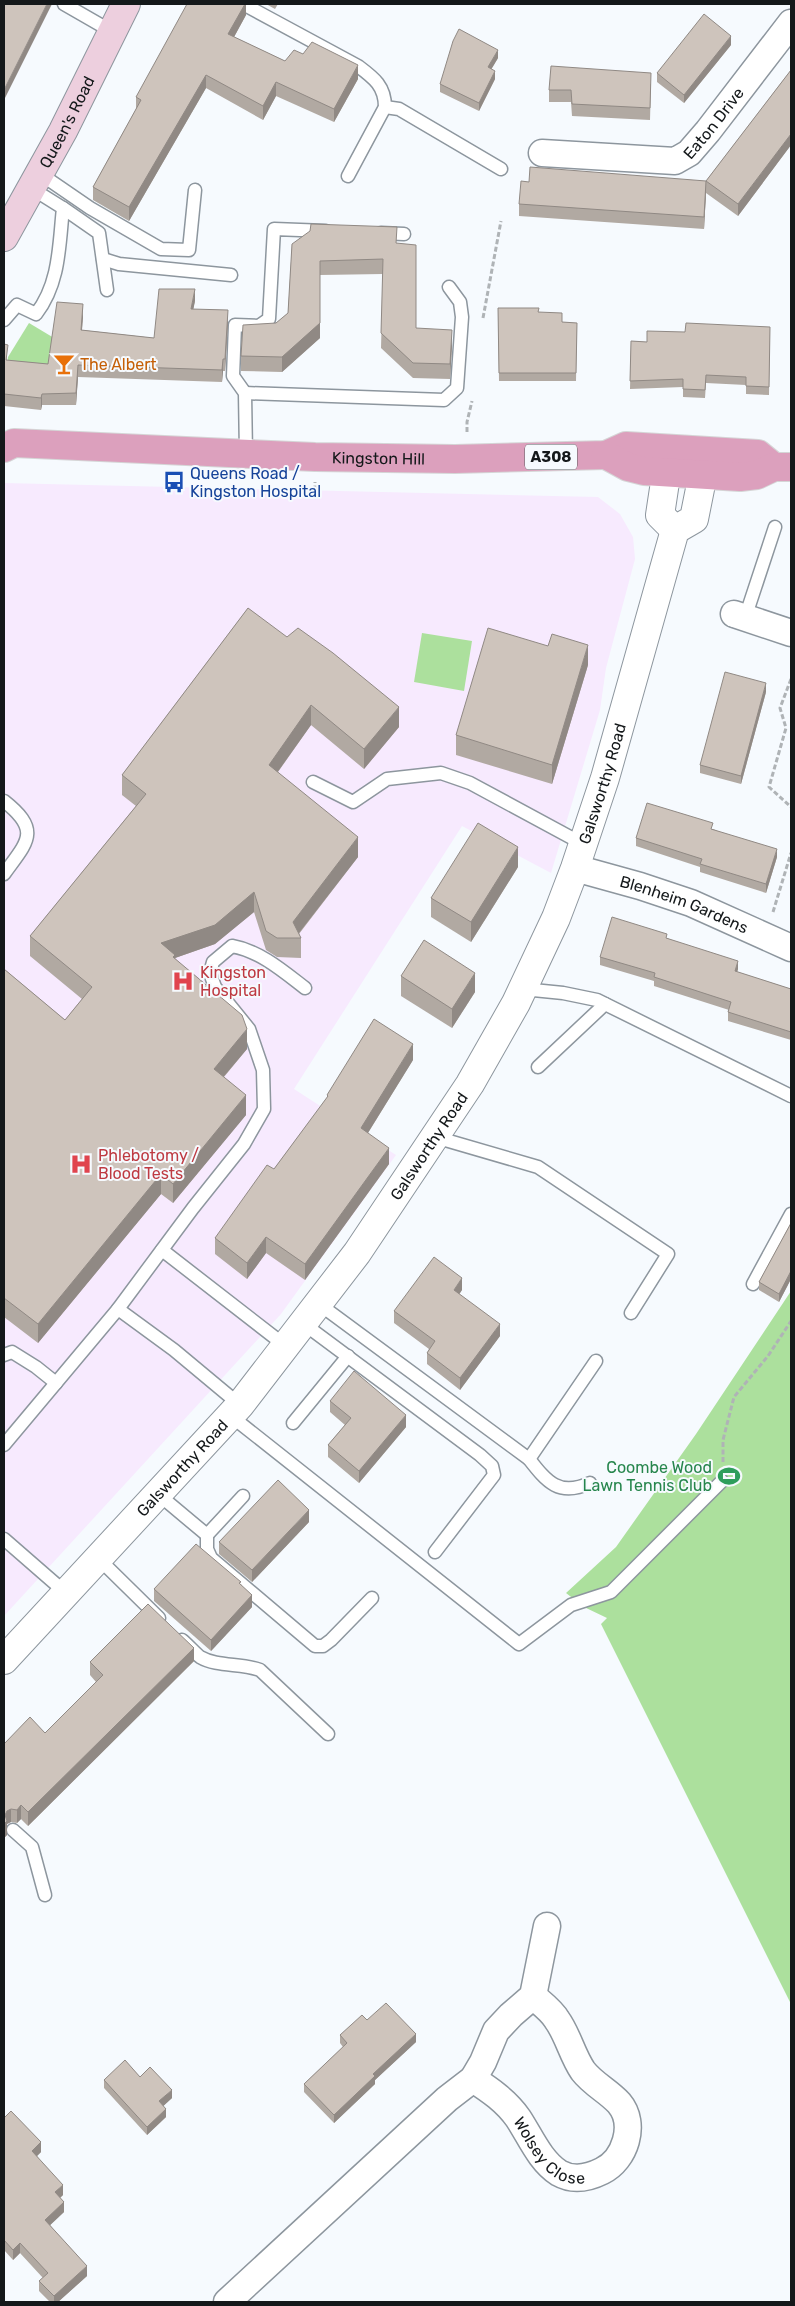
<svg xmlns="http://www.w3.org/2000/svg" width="795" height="2306" font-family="Rubik,sans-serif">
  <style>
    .medical { fill: #f7eafe }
    .green { fill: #ace09d }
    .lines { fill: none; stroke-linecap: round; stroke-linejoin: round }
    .service-casing { stroke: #8d969e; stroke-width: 15 }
    .minor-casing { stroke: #8d969e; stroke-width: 29 }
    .tertiary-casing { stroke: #8d969e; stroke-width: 30 }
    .secondary-casing { stroke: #8d969e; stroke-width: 30 }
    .primary-casing { stroke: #d5d5d6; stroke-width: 30 }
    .path { stroke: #afb3b6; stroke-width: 3; stroke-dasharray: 5 2.5; stroke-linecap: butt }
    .service { stroke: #fff; stroke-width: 12 }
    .minor { stroke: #fff; stroke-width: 26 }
    .tertiary { stroke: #fff; stroke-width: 28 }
    .secondary { stroke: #edcfde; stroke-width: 28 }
    .primary { stroke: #dca0bd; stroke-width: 28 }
    .wall { fill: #b1a9a2 }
    .shaded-wall { fill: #908984 }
    .building { fill: #cec4bc; stroke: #908984 }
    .labels { text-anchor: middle; stroke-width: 4; stroke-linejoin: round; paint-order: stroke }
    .shield { fill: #f6fafe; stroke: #585c5e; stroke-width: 1 }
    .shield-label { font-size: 15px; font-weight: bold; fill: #14181a }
    .street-label { font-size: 16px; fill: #14181a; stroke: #f6fafe }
    .food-label { font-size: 16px; fill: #c56008; stroke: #f6fafe; text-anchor: start }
    .transit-label { font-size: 16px; fill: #164399; stroke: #f6fafe; text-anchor: start }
    .health-label { font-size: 16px; fill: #be3a42; stroke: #f6fafe; text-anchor: start }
    .leisure-label { font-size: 16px; fill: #27864d; stroke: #f6fafe; text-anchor: end }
  </style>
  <rect width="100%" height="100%" fill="#f6fafe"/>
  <path class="medical" d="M 4,483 L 598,497 L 620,514 L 633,537 L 635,559 L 606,668 L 600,710 L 551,873 L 462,826 L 294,1089 L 396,1155 L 281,1314 L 4,1616 Z"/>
  <g class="green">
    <path d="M 29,323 L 54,338 L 48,376 L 6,372 L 8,357 Z"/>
    <path d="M 422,633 L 472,641 L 464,691 L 414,682 Z"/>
    <path d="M 791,1291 L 791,2004 L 601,1624 L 607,1618 L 584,1607 L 566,1593 L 616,1547 L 696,1434 Z"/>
  </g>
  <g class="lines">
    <g class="service-casing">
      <g id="service">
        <path d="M 64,4 L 111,31"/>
        <path d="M 243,4 L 358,66 C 374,78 385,86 385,107 L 348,176"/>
        <path d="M 385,107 L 399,109 L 501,169"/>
        <path d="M 39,173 L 90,208 L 161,249 L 189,250 L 195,190"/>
        <path d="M 63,208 L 99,233 L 107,290"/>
        <path d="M 381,233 L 404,234"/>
        <path d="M 103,259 L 119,264 L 231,275"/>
        <path d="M 4,320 L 17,305 L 36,314 C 60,283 59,245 63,208 L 31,188"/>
        <path d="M 245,393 L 444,400 L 457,388 L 462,317 L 460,302 L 449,287"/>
        <path d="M 246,454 L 245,393 L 233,376 L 235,325 L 259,326 L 269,319 L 274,229 L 326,231"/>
        <path d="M 745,618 L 775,527"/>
        <path d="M 313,782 L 353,802 L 387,779 L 441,773 L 470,783 L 583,844"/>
        <path d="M 4,801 C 42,831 27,842 4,874"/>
        <path d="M 523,989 L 563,993 L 597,1000 L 791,1096"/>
        <path d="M 538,1067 L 605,1004"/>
        <path d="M 435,1137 L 538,1167 L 668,1254 L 631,1313"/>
        <path d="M 162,1250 L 287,1347"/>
        <path d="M 753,1284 L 791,1214"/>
        <path d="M 319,1304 L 529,1459 L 596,1361"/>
        <path d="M 118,1309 L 174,1350 L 240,1405"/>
        <path d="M 304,1324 L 480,1455 L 492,1466 L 494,1475 L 435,1552"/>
        <path d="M 4,1355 L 12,1352 L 36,1367 L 56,1383"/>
        <path d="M 231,1416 L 519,1644 L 571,1605 L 611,1592 L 722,1481"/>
        <path d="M 293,1423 L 348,1356"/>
        <path d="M 4,1445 L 118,1309 L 193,1208 L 244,1144 L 264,1109 L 263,1070 L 249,1029 L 215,987 L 210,973 L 213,962 L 232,946 C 260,951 283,971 305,988"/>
        <path d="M 529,1459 C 547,1482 559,1497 590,1483"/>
        <path d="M 158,1494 L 207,1535 L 243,1496"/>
        <path d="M 207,1535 L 207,1549 L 211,1558 L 315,1646 L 323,1646 L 331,1640 L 372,1598"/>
        <path d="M 4,1539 L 66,1593"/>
        <path d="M 98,1558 L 159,1618"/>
        <path d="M 182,1640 C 188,1645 194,1652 200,1657 C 217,1667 241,1663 260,1670 L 328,1734"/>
        <path d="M 13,1830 L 32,1847 L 45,1895"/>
      </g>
    </g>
    <g class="minor-casing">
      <g id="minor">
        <path id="s1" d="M 542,153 L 675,161 L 689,153 L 708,131 L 791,23"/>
        <path d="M 734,614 L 791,633"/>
        <path id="s2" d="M 575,868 L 640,886 L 691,903 L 791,948"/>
        <path id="s3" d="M 473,2079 C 490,2090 506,2101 518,2118 C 530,2136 540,2161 559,2173 C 573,2181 588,2178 602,2171 C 625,2160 637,2124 619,2103 C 608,2091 593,2084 583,2071 C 572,2055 568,2035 557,2020 C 552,2011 541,2003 533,1996"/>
        <path d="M 227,2302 L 447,2099 L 473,2079 L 483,2062 L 496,2031 L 511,2015 L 533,1996 L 547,1926"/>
      </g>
    </g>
    <g class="tertiary-casing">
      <g id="tertiary">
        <path d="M 670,449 L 660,515 L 675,530"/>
        <path id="s4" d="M 4,1660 L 240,1405 L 357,1253 L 470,1084 L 516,1003 L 556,918 L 575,868 L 605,778 L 675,530 L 694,519 L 703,474 L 704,451"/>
      </g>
    </g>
    <g class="secondary-casing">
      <g id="secondary">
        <path id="s5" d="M 4,237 L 63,131 L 126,4"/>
      </g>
    </g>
    <g class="primary-casing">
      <g id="primary">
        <path id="s6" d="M 4,448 L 14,443 L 315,457 L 455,459 L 606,455 L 626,446 L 758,454 L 774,467"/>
        <path d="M 606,455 L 628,467 L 644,471 L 740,477 L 757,475 L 774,467 L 790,467"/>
      </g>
    </g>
    <g class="path">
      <path d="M 483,318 L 501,221"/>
      <path d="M 467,432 L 467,422 L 472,401"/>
      <path d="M 315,498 L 315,482"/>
      <path d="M 791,679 L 780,708 L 786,728 L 769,787 L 791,807"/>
      <path d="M 773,912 L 791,853"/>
      <path d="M 723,1462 L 723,1440 L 734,1397 L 768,1356 L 791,1321"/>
    </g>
    <use href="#service" class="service"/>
    <use href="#minor" class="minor"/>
    <use href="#tertiary" class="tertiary"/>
    <use href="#secondary" class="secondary"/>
    <use href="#primary" class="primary"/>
  </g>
  <g class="wall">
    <path d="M 246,4 L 246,15 L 234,37 L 285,61 L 358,79 L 334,122 L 276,96 L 263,120 L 206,88 L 129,221 L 93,200 L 93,187 L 136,109 L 136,97 Z"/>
    <path d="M 266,4 L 278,4 L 275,9 Z"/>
    <path d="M 731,45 L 684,103 L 657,82 L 657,73 Z"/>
    <path d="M 498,58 L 491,69 L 495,79 L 479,111 L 440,92 L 440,84 Z"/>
    <path d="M 791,70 L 791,145 L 738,216 L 706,193 L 704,229 L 519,216 L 519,204 L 706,181 Z"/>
    <path d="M 651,84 L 650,120 L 572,116 L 571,102 L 549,102 L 549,90 Z"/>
    <path d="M 397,243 L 416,328 L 452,345 L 450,379 L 413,378 L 381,348 L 383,274 L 320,275 L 320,338 L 282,372 L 241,371 L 241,356 L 288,313 L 292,244 Z"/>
    <path d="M 195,301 L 193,309 L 228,322 L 225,371 L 223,371 L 222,382 L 78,377 L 76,405 L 42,405 L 41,410 L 4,406 L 4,344 L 7,360 L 48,364 L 83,316 L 82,330 L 154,338 Z"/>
    <path d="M 498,308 L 539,312 L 562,322 L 577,323 L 576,381 L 499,381 Z"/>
    <path d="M 770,327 L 769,395 L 746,394 L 746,385 L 706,383 L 705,398 L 683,397 L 683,387 L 630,389 L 631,341 L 647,342 L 685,332 Z"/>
    <path d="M 791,586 L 791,599 L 790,599 L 790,591 Z"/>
    <path d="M 248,608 L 399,727 L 364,769 L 311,725 L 278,772 L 358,857 L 299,934 L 301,938 L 301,958 L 277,957 L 266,950 L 254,912 L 215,944 L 175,958 L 247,1049 L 224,1077 L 246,1115 L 173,1203 L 161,1194 L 38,1343 L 4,1317 L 4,969 L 65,1020 L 82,999 L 30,956 L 30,936 L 136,806 L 122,795 L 122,775 Z"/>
    <path d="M 588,665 L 552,784 L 456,755 L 456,735 Z"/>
    <path d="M 766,692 L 741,784 L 700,773 L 700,765 Z"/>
    <path d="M 713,829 L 777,857 L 766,893 L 700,872 L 700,867 L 636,846 L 636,838 Z"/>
    <path d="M 518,867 L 471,942 L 431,917 L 431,898 Z"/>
    <path d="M 667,938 L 738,969 L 737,972 L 791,989 L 791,1040 L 728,1021 L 728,1012 L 729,1010 L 654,986 L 654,981 L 600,965 L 600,957 Z"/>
    <path d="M 401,976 L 475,992 L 452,1028 L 401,996 Z"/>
    <path d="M 413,1060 L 368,1133 L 389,1164 L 305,1280 L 266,1253 L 247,1279 L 215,1254 L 215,1238 L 274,1169 L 327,1098 L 327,1095 Z"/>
    <path d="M 791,1223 L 791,1279 L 779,1302 L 759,1290 L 759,1282 Z"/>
    <path d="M 462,1290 L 459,1294 L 500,1336 L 460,1390 L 427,1364 L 427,1353 L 429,1349 L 394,1323 L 394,1311 Z"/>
    <path d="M 330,1401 L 406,1427 L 359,1483 L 328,1457 L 328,1445 L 345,1425 L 330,1412 Z"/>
    <path d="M 309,1522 L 252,1582 L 219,1554 L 219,1542 Z"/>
    <path d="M 241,1584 L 252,1607 L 211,1651 L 154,1601 L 154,1589 Z"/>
    <path d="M 194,1661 L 28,1826 L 21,1819 L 17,1823 L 11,1822 L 7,1824 L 7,1835 L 4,1838 L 4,1744 L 45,1733 L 96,1682 L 90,1675 L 90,1662 Z"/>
    <path d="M 367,2020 L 416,2042 L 375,2080 L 375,2084 L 334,2123 L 304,2092 L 304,2084 L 343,2047 L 340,2043 L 340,2035 Z"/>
    <path d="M 140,2077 L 172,2098 L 163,2106 L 166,2117 L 147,2135 L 104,2088 L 104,2080 Z"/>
    <path d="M 4,2118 L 41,2152 L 37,2156 L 63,2195 L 60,2198 L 64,2212 L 50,2225 L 87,2276 L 58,2302 L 50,2302 L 39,2291 L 39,2281 L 43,2278 L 20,2253 L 13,2260 L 4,2250 Z"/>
  </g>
  <g class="shaded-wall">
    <path d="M 47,4 L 52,4 L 4,100 L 4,90 Z"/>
    <path d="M 245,4 L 246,4 L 246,15 L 228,48 L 228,34 Z"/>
    <path d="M 731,36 L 731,45 L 684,103 L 684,95 Z"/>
    <path d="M 498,50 L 498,58 L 488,75 L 488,67 Z"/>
    <path d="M 358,65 L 358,79 L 334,122 L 334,109 Z"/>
    <path d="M 495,71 L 495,79 L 479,111 L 479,103 Z"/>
    <path d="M 206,75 L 206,88 L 129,221 L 129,207 Z"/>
    <path d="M 276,82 L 276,96 L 263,120 L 263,106 Z"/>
    <path d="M 791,134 L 791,145 L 738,216 L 738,204 Z"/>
    <path d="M 706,181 L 706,193 L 704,229 L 704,217 Z"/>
    <path d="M 320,275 L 320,338 L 282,372 L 282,357 Z"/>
    <path d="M 195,289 L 195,301 L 191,321 L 191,309 Z"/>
    <path d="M 83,304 L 83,316 L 81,342 L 81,330 Z"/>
    <path d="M 228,310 L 228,322 L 225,371 L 225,359 Z"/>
    <path d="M 452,330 L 452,345 L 450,379 L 450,364 Z"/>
    <path d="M 223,359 L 223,371 L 222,382 L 222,370 Z"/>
    <path d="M 78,365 L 78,377 L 76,405 L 76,393 Z"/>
    <path d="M 42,394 L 42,405 L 41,410 L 41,398 Z"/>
    <path d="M 588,645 L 588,665 L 552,784 L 552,765 Z"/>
    <path d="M 766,683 L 766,692 L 741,784 L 741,776 Z"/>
    <path d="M 311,705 L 311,725 L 269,784 L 269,765 Z"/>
    <path d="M 399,707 L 399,727 L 364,769 L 364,749 Z"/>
    <path d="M 358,837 L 358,857 L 295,938 L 293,922 Z"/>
    <path d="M 518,847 L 518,867 L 471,942 L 471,922 Z"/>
    <path d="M 777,849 L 777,857 L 766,893 L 766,884 Z"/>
    <path d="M 254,892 L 254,912 L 215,944 L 175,958 L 175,974 L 161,943 Z"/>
    <path d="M 738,961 L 738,969 L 735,979 L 735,971 Z"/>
    <path d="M 475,973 L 475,992 L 452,1028 L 452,1009 Z"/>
    <path d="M 247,1029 L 247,1049 L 214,1088 L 214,1069 Z"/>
    <path d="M 413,1044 L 413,1060 L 361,1144 L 361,1128 Z"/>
    <path d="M 246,1095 L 246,1115 L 173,1203 L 173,1184 Z"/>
    <path d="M 389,1148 L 389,1164 L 305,1280 L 305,1264 Z"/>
    <path d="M 161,1174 L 161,1194 L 38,1343 L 38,1324 Z"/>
    <path d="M 266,1237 L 266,1253 L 247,1279 L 247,1263 Z"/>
    <path d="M 791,1271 L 791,1279 L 779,1302 L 779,1294 Z"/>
    <path d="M 462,1278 L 462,1290 L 454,1302 L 454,1290 Z"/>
    <path d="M 500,1324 L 500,1336 L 460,1390 L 460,1378 Z"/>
    <path d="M 406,1415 L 406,1427 L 359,1483 L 359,1471 Z"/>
    <path d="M 309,1510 L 309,1522 L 252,1582 L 252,1570 Z"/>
    <path d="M 252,1595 L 252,1607 L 211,1651 L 211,1640 Z"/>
    <path d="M 194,1648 L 194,1661 L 28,1826 L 28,1812 Z"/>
    <path d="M 21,1805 L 21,1819 L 17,1823 L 17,1810 Z"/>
    <path d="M 11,1809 L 11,1822 L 7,1824 L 7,1835 L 4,1838 L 4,1824 L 5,1815 L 7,1811 Z"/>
    <path d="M 416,2034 L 416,2042 L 375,2080 L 375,2084 L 334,2123 L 334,2115 L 373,2074 Z"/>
    <path d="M 172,2090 L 172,2098 L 159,2110 L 159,2101 Z"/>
    <path d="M 166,2109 L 166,2117 L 147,2135 L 147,2127 Z"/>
    <path d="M 41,2142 L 41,2152 L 32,2161 L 32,2151 Z"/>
    <path d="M 63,2185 L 63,2195 L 55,2202 L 55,2192 Z"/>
    <path d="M 64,2202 L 64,2212 L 45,2230 L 45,2220 Z"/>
    <path d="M 20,2243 L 20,2253 L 13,2260 L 13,2250 Z"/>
    <path d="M 87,2266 L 87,2276 L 58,2302 L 54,2302 L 54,2296 Z"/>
  </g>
  <g class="building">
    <path d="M 4,4 L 47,4 L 4,90 Z"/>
    <path d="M 187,4 L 245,4 L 228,34 L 285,61 L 294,50 L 303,54 L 312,42 L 358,65 L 334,109 L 276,82 L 263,106 L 206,75 L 129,207 L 93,187 L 141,100 L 136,97 Z"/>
    <path d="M 704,14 L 731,36 L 684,95 L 657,73 Z"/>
    <path d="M 459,29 L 498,50 L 488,67 L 495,71 L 479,103 L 440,84 L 453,41 Z"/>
    <path d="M 551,66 L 651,73 L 650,108 L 572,104 L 571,90 L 549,90 Z"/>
    <path d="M 791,70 L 791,134 L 738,204 L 706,181 Z"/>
    <path d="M 530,167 L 706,181 L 704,217 L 519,204 L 521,181 L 529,182 Z"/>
    <path d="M 311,224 L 397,227 L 396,243 L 416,245 L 416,328 L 452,330 L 450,364 L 413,363 L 381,333 L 383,259 L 320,261 L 320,323 L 282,357 L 241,356 L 243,325 L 276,323 L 288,313 L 292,244 L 310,231 Z"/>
    <path d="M 159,289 L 195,289 L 191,309 L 228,310 L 225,359 L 223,359 L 222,370 L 78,365 L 76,393 L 42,394 L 41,398 L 4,394 L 4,344 L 8,345 L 6,360 L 48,364 L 57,302 L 83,304 L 81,330 L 154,338 Z"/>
    <path d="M 498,308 L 539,308 L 538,312 L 562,313 L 562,322 L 577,323 L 576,373 L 499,373 Z"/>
    <path d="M 686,323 L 770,327 L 769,387 L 746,386 L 746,377 L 706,375 L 705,390 L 683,389 L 683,379 L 630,381 L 631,341 L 647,342 L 647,331 L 685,332 Z"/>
    <path d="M 248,608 L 287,637 L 298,628 L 333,653 L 399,707 L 364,749 L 311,705 L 269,765 L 358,837 L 293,922 L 301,938 L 277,938 L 266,931 L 254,892 L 215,925 L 161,943 L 175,955 L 173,957 L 242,1015 L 247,1029 L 214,1069 L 246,1095 L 173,1184 L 161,1174 L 38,1324 L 4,1298 L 4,969 L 65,1020 L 92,987 L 30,936 L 146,794 L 122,775 Z"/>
    <path d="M 488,628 L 548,646 L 552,634 L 588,645 L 552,765 L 456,735 Z"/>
    <path d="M 725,672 L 766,683 L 741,776 L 700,765 Z"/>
    <path d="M 647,803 L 713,823 L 711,829 L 777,849 L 766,884 L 700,864 L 702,859 L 636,838 Z"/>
    <path d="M 478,823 L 518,847 L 471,922 L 431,898 Z"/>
    <path d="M 612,917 L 667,934 L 666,938 L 738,961 L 735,971 L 791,989 L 791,1032 L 728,1012 L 731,1002 L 654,977 L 655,973 L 600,957 Z"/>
    <path d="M 424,940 L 475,973 L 452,1009 L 401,976 Z"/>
    <path d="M 374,1019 L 413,1044 L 361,1128 L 389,1148 L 305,1264 L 266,1237 L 247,1263 L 215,1238 L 267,1165 L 274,1169 L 328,1096 L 327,1095 Z"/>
    <path d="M 791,1223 L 791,1271 L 779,1294 L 759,1282 Z"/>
    <path d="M 434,1257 L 462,1278 L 454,1290 L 500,1324 L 460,1378 L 427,1353 L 435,1341 L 394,1311 Z"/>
    <path d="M 354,1371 L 406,1415 L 359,1471 L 328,1445 L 351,1418 L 330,1401 Z"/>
    <path d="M 278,1480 L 309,1510 L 252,1570 L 219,1542 Z"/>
    <path d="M 196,1544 L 241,1582 L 239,1583 L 252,1595 L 211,1640 L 154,1589 Z"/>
    <path d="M 148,1604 L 194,1648 L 28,1812 L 21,1805 L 17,1810 L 11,1809 L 7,1811 L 5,1815 L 7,1821 L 4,1824 L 4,1744 L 30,1717 L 45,1733 L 103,1675 L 90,1662 Z"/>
    <path d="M 386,2003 L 416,2034 L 373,2074 L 375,2076 L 334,2115 L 304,2084 L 347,2043 L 340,2035 L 362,2015 L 367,2020 Z"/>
    <path d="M 125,2060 L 140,2077 L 150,2067 L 172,2090 L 159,2101 L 166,2109 L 147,2127 L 104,2080 Z"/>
    <path d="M 11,2111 L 41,2142 L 32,2151 L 63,2185 L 55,2192 L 64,2202 L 45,2220 L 87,2266 L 54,2296 L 39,2281 L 48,2273 L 20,2243 L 13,2250 L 4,2240 L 4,2118 Z"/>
  </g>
  <defs>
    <g id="bar-bare" transform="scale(1.725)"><path d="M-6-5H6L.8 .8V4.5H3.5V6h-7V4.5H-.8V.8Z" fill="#e8710a" stroke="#f6fafe" stroke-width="2.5" paint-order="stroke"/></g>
    <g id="bus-bare" transform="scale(1.725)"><path d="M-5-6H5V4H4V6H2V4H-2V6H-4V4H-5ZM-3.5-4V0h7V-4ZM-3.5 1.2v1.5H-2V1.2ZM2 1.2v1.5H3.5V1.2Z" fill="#1a4fb4" stroke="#f6fafe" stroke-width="2.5" paint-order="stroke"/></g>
    <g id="hospital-bare" transform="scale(1.725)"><path d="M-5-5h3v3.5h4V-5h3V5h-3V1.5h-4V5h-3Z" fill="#e0444e" stroke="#f6fafe" stroke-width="2.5" paint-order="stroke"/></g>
    <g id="stadium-bare" transform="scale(1.725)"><path d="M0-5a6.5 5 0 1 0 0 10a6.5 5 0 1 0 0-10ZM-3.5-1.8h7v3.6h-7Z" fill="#2e9e5b" stroke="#f6fafe" stroke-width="2.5" paint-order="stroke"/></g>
  </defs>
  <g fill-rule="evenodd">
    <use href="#bar-bare" x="64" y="364"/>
    <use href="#bus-bare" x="174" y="482"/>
    <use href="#hospital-bare" x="183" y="981"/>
    <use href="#hospital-bare" x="81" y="1164"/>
    <use href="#stadium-bare" x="729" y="1476"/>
  </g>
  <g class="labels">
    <rect class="shield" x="525" y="444.5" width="52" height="25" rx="4"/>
    <g class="shield-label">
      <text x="551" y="462">A308</text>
    </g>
    <g class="street-label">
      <text dy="6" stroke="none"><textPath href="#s5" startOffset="131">Queen's Road</textPath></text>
      <text dy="6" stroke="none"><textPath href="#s1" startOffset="188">Eaton Drive</textPath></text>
      <text dy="6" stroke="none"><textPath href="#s6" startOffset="376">Kingston Hill</textPath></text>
      <text dy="6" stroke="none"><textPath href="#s4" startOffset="1072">Galsworthy Road</textPath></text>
      <text dy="6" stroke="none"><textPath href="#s2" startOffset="115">Blenheim Gardens</textPath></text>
      <text dy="6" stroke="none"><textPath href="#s4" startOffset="668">Galsworthy Road</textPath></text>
      <text dy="6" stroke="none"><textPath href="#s4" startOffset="262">Galsworthy Road</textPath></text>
      <text dy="6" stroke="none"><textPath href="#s3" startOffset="108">Wolsey Close</textPath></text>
    </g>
    <g class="food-label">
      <text x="80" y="370">The Albert</text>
    </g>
    <g class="transit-label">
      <text x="190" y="479">Queens Road /<tspan x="190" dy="18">Kingston Hospital</tspan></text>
    </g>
    <g class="health-label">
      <text x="200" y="978">Kingston<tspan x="200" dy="18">Hospital</tspan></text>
      <text x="98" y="1161">Phlebotomy /<tspan x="98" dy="18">Blood Tests</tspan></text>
    </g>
    <g class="leisure-label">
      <text x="712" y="1473">Coombe Wood<tspan x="712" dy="18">Lawn Tennis Club</tspan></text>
    </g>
  </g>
  <rect width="795" height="2306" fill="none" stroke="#14181a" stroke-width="10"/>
</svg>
